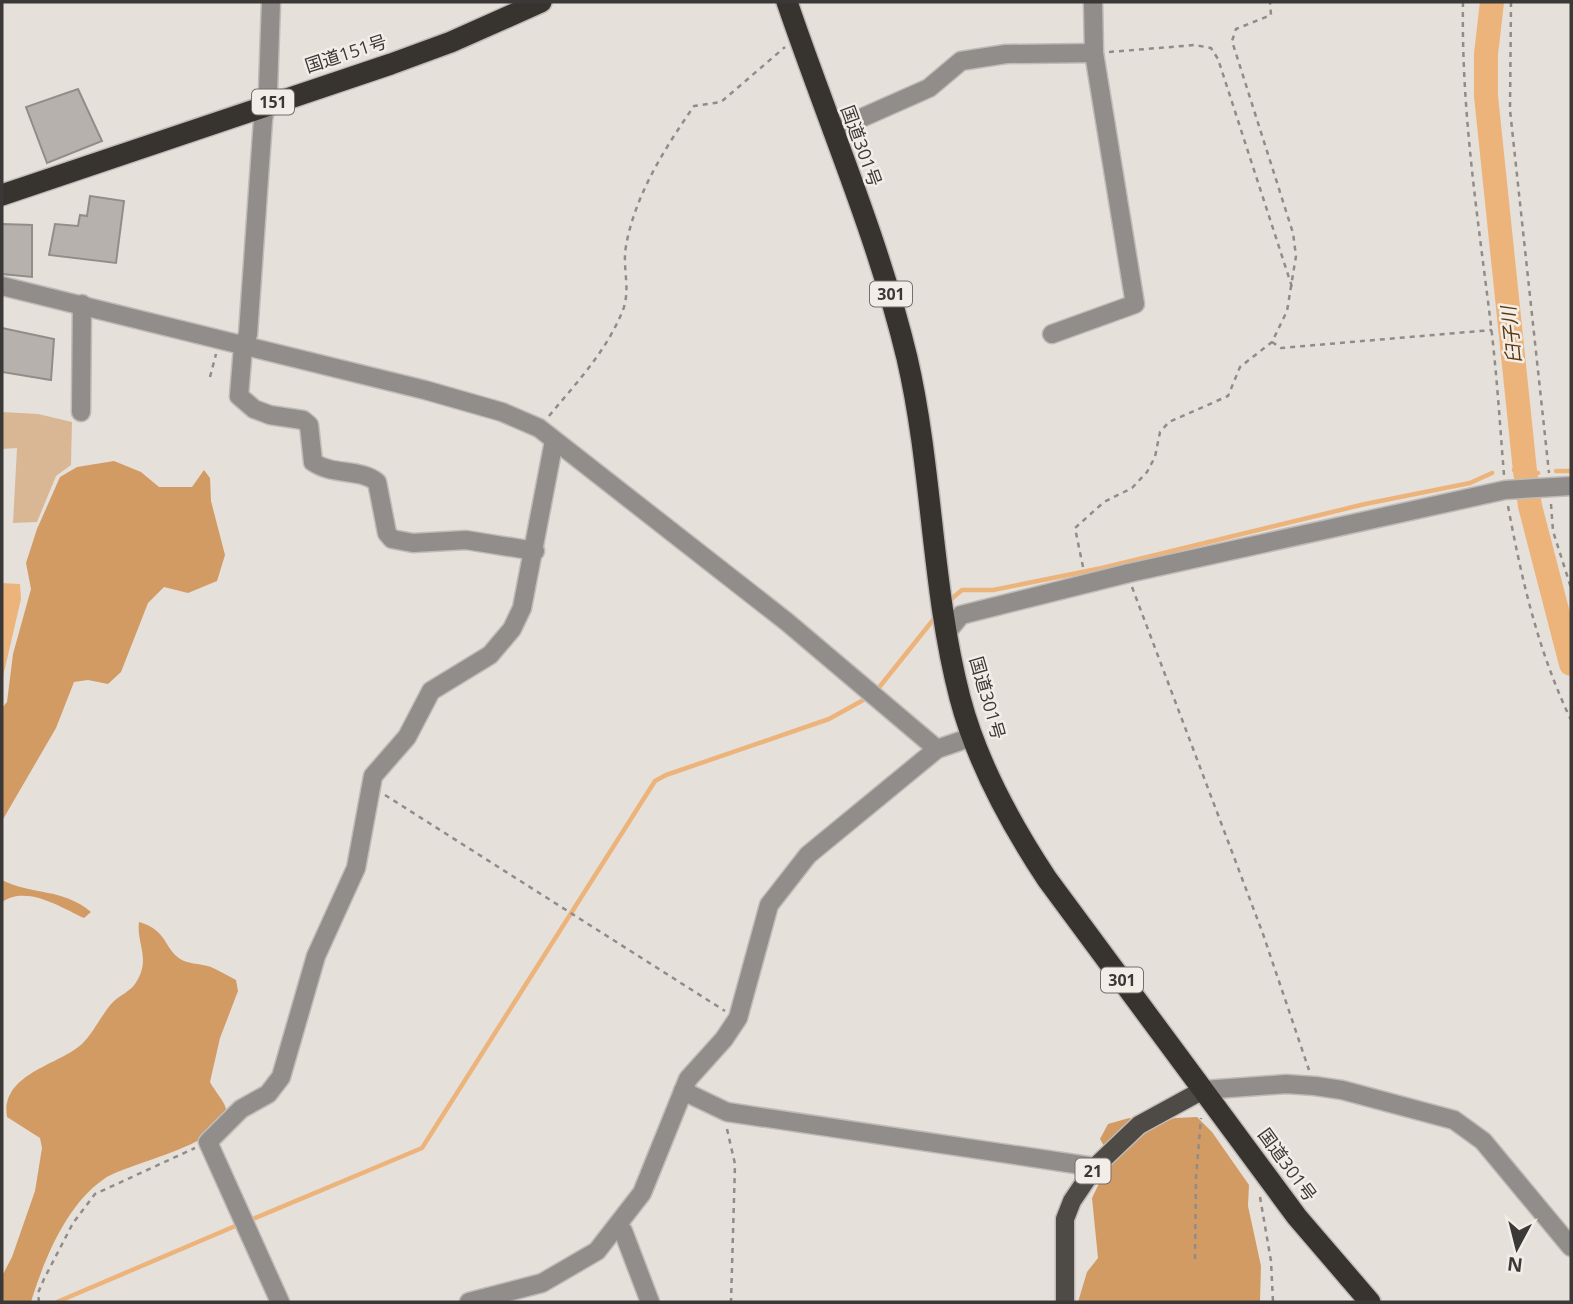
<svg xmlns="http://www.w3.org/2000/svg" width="1573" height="1304" font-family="'Open Sans','Noto Sans JP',sans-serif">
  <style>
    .green { fill: #dab794 }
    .forest { fill: #d29b63 }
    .water { fill: #ecb47b }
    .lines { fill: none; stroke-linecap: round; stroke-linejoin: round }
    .stream { stroke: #ecb47b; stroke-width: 4.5 }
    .river { stroke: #ecb47b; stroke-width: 24 }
    .building { fill: #b6b1ac; stroke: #928d88; stroke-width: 2 }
    .minor-casing { stroke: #c0bbb7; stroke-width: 21 }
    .major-casing { stroke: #c0bbb7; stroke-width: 21 }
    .highway-casing { stroke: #c0bbb7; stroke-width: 24 }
    .path { stroke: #908c89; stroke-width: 2.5; stroke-dasharray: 5 5; stroke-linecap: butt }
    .minor { stroke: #908d8b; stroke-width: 18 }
    .major { stroke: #4e4a46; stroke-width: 18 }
    .highway { stroke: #37332f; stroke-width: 21 }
    .labels { text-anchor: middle; stroke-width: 5; stroke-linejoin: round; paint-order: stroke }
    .shield { fill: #f3ede8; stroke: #726f6c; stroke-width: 2 }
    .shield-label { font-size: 16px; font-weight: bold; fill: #3b3937 }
    .street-label { font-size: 18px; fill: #3b3937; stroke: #f3ede8 }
    .water-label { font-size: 19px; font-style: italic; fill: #5c3709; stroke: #f3ede8 }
  </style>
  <rect width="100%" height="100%" fill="#e6e0db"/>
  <path class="green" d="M 2,412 L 38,414 L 72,422 L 71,465 L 56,476 L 37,522 L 13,523 L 17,448 L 2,449 Z"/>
  <g class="forest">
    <path d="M 114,461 L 141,472 L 159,487 L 192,487 L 204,470 L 210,478 L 211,501 L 225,555 L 217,581 L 188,593 L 164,587 L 148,603 L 121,672 L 108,684 L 88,680 L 74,682 L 56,728 L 2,821 L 2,708 L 7,702 L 13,654 L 31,589 L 26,563 L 37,529 L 60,477 L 77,467 Z"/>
    <path d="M 2,880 C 31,895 63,888 91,912 L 84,918 C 60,907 27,885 2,902 Z"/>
    <path d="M 139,922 C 170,931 163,951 184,961 C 192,964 202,964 211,967 C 220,971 228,976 236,980 L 238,991 L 220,1038 L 210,1082 C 214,1090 225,1102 226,1109 C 227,1145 129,1162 104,1179 C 66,1205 44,1260 31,1302 L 2,1302 L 2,1276 L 12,1257 L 35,1191 L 42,1148 L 40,1138 L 7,1117 C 0,1074 59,1065 82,1044 C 95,1031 102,1013 114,1001 C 121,995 130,991 135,984 C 152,959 136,944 139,922 Z"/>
    <path d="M 1197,1117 L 1212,1132 L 1249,1185 L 1248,1206 L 1261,1266 L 1260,1302 L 1078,1302 L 1087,1272 L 1098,1258 L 1092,1198 L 1111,1159 L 1100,1139 L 1108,1124 L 1129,1118 L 1152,1126 L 1175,1118 Z"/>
  </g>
  <path class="water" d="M 2,583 L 20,584 L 21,599 L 2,681 Z"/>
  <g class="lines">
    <g class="stream">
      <path d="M 1514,470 L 1538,473"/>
      <path d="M 1556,471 L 1571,471"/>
      <path d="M 949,601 L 962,590 L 993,590 L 1102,568 L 1365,504 L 1470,483 L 1492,473"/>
      <path d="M 877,690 L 937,615"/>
      <path d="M 248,1221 L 422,1148 L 655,781 L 666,775 L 829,719 L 867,698"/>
      <path d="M 57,1302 L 240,1224"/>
    </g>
    <path class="river" d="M 1492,2 L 1486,54 L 1486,96 L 1525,471 L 1530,506 L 1571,664"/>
  </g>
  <g class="building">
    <path d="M 78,89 L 102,141 L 47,163 L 26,107 Z"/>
    <path d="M 90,196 L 124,201 L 116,263 L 49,255 L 55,224 L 78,226 L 80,215 L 87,216 Z"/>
    <path d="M 2,224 L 32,225 L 32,277 L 2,274 Z"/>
    <path d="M 2,328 L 54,339 L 51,380 L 2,372 Z"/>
  </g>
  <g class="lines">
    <g class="minor-casing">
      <g id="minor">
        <path d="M 271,2 L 268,90 L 263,120 L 248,334 L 243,347 L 239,396 L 254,409 L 270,415 L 303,420 L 309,425 L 313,462 C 333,476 359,468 377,482 L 387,533 L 392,539 L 413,543 L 466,540 L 535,551"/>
        <path d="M 832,131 L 929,88 L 961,61 L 1006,54 L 1094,53"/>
        <path d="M 2,286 L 425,390 L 502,412 L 539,428 L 787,622 L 937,749"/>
        <path d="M 1052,334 L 1135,304 L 1094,53 L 1093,2"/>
        <path d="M 81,412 L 82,304"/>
        <path d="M 947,632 L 961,615 L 1129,573 L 1505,490 L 1571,486"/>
        <path d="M 1203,1090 L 1286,1084 L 1315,1086 L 1342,1090 L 1454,1120 L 1483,1141 L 1571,1247"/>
        <path d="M 683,1091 L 727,1112 L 1095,1167"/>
        <path d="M 619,1227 L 623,1231 L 650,1302"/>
        <path d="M 280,1302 L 208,1142 L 241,1109 L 268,1094 L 281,1077 L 316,956 L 356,868 L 373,776 L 407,737 L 431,691 L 490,655 L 512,629 L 522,608 L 554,441"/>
        <path d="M 469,1302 L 542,1283 L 597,1251 L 642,1193 L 688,1079 L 724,1039 L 738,1018 L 769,905 L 808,855 L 937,749 L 972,737"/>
      </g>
    </g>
    <g class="major-casing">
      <path id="major" d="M 1065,1302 L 1065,1219 L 1072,1201 L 1095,1167 L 1139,1125 L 1203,1090"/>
    </g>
    <g class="highway-casing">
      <g id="highway">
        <path d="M 787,2 C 827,120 878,237 907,358 C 933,470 931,587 960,698 C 977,763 1010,823 1047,879 L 1297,1217 L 1370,1302"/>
        <path d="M 2,195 L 391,64 L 451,42 L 541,2"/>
      </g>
    </g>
    <g class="path">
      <path d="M 1463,2 C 1461,111 1478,218 1491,326 C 1497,376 1500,426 1504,475"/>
      <path d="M 1511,2 L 1510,110 L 1549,473"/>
      <path d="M 1109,52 L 1195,45 L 1211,48 L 1218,59 L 1292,287"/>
      <path d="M 1272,342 L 1281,348 L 1492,330"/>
      <path d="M 210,377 L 216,354"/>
      <path d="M 549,416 C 577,382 606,352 623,310 C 631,288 622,268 626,246 C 635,195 665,148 694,106 L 721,102 L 785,47"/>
      <path d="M 1551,504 L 1553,531 L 1571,588"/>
      <path d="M 1508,506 C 1522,581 1538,651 1571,720"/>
      <path d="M 1083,567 L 1075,528 L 1104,502 L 1132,488 L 1147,472 L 1155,457 L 1160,432 L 1169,422 L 1228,396 L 1240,367 L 1272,342 L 1287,311 L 1296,256 L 1293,233 L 1232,41 L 1236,29 L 1271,15 L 1270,2"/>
      <path d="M 1132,587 L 1263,934 L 1309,1070"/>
      <path d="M 385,795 L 725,1011"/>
      <path d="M 727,1129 L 735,1164 L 731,1302"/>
      <path d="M 1260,1197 L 1271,1261 L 1273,1302"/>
      <path d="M 1195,1259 L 1196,1177 L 1201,1118"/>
      <path d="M 39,1302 L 38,1293 L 44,1279 L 73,1223 L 95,1194 L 195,1148"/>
    </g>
    <use href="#minor" class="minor"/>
    <use href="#major" class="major"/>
    <use href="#highway" class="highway"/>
  </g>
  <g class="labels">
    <g class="shield">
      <rect x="252" y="89.5" width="42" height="25" rx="5"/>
      <rect x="870" y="281.5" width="42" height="25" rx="5"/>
      <rect x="1101" y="967.5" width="42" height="25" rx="5"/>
      <rect x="1075.5" y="1158.5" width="35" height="25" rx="5"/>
    </g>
    <g class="shield-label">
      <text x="273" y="108">151</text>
      <text x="891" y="300">301</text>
      <text x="1122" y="986">301</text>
      <text x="1093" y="1177">21</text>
    </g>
    <g class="street-label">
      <text transform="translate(346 54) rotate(-18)" y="6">国道151号</text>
      <text transform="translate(861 146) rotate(70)" y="6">国道301号</text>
      <text transform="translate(987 698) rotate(74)" y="6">国道301号</text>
      <text transform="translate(1287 1165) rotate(54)" y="6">国道301号</text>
    </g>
    <g class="water-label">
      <text transform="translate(1511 335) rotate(-96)" y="7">臼子川</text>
    </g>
  </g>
  <rect width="1573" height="1304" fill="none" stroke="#3b3937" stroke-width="7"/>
  <g transform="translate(1517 1248) rotate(187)" stroke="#f3ede8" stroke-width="5" paint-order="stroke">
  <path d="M0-5L12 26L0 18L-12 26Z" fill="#3b3937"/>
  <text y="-10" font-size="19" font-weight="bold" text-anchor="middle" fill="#3b3937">N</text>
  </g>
</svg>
